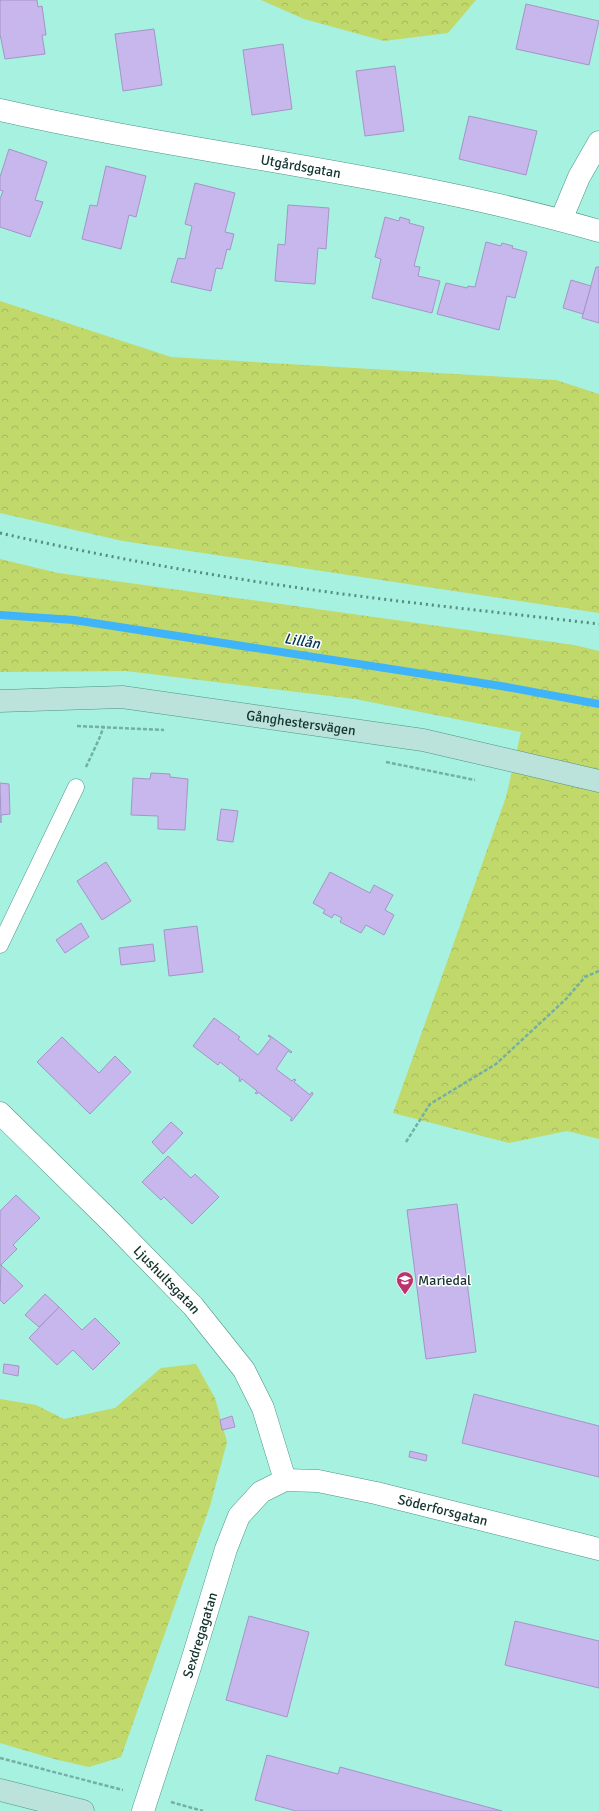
<svg xmlns="http://www.w3.org/2000/svg" width="599" height="1811" font-family="Signika,sans-serif">
  <style>
    .forest { fill: url(#forest-crowns) }
    .lines { fill: none; stroke-linecap: round; stroke-linejoin: round }
    .stream { stroke: #3fb4f9; stroke-width: 8 }
    .building { fill: #c8b7ed; stroke: #a594c8 }
    .lane-casing { stroke: #4b9586; stroke-width: 17 }
    .street-casing { stroke: #4b9586; stroke-width: 23 }
    .secondary-casing { stroke: #4b9586; stroke-width: 23 }
    .path { stroke: #74b0a2; stroke-width: 2.5; stroke-dasharray: 4 2; stroke-linecap: butt }
    .lane { stroke: #fff; stroke-width: 16 }
    .street { stroke: #fff; stroke-width: 22 }
    .secondary { stroke: #bce2dc; stroke-width: 22 }
    .rail { stroke: #588c80; stroke-width: 3; stroke-dasharray: 2 4; stroke-linecap: butt }
    .labels { text-anchor: middle; stroke-width: 3; stroke-linejoin: round; paint-order: stroke }
    .street-label { font-size: 14px; fill: #14332d; stroke: #fff }
    .poi-label { font-size: 14px; fill: #14332d; stroke: #fff; text-anchor: start }
    .water-label { font-size: 15px; font-style: italic; fill: #023550; stroke: #fff }
  </style>
  <defs>
    <pattern id="forest-crowns" width="20" height="18" patternUnits="userSpaceOnUse"><rect width="20" height="18" fill="#c1d86b"/><path d="M2 6a3 3 0 1 1 6 0M12 15a3 3 0 1 1 6 0" fill="none" stroke="#a5ba5d"/></pattern>
  </defs>
  <rect width="100%" height="100%" fill="#a6f1e0"/>
  <g class="forest">
    <path d="M 261,0 L 476,0 L 448,33 L 384,41 L 304,19 Z"/>
    <path d="M 0,301 L 171,357 L 556,380 L 599,394 L 599,613 L 123,541 L 0,513 Z"/>
    <path d="M 0,559 L 58,573 L 574,645 L 599,651 L 599,1139 L 567,1131 L 509,1143 L 393,1113 L 506,797 L 521,732 L 355,699 L 126,671 L 0,672 Z"/>
    <path d="M 196,1364 L 215,1398 L 227,1442 L 210,1506 L 121,1757 L 89,1767 L 54,1759 L 0,1743 L 0,1399 L 36,1405 L 64,1419 L 115,1408 L 161,1368 Z"/>
  </g>
  <g class="lines">
    <path class="stream" d="M 0,615 L 74,620 L 501,686 L 599,704"/>
  </g>
  <g class="building">
    <path d="M 0,0 L 37,0 L 38,7 L 42,6 L 46,35 L 42,35 L 45,54 L 5,59 L 0,34 Z"/>
    <path d="M 526,4 L 599,21 L 589,65 L 516,49 Z"/>
    <path d="M 154,29 L 162,85 L 123,91 L 115,34 Z"/>
    <path d="M 283,44 L 292,109 L 252,115 L 243,50 Z"/>
    <path d="M 395,66 L 404,131 L 365,136 L 356,71 Z"/>
    <path d="M 469,116 L 537,131 L 526,175 L 459,159 Z"/>
    <path d="M 9,149 L 47,162 L 35,200 L 43,202 L 30,237 L 0,227 L 0,199 L 3,191 L 0,190 L 0,177 Z"/>
    <path d="M 106,166 L 146,176 L 136,217 L 129,215 L 121,249 L 82,239 L 90,205 L 97,206 Z"/>
    <path d="M 195,183 L 235,193 L 225,232 L 234,234 L 230,250 L 227,249 L 222,269 L 216,268 L 211,291 L 171,282 L 178,258 L 185,259 L 192,226 L 185,224 Z"/>
    <path d="M 288,205 L 329,208 L 326,249 L 318,248 L 315,284 L 275,281 L 278,244 L 285,245 Z"/>
    <path d="M 385,217 L 399,221 L 400,217 L 410,220 L 409,223 L 424,227 L 414,266 L 420,267 L 418,276 L 440,281 L 432,313 L 372,298 L 381,259 L 375,257 Z"/>
    <path d="M 486,242 L 501,246 L 502,243 L 513,246 L 512,248 L 527,252 L 515,298 L 507,296 L 499,330 L 437,314 L 446,283 L 467,288 L 468,286 L 475,287 Z"/>
    <path d="M 596,267 L 599,267 L 599,323 L 582,318 Z"/>
    <path d="M 571,280 L 591,286 L 583,314 L 563,308 Z"/>
    <path d="M 151,773 L 170,774 L 170,777 L 188,779 L 185,830 L 158,829 L 158,816 L 131,815 L 133,778 L 150,779 Z"/>
    <path d="M 0,783 L 9,784 L 10,814 L 1,815 L 1,823 Z"/>
    <path d="M 221,809 L 238,811 L 233,842 L 217,840 Z"/>
    <path d="M 106,862 L 131,901 L 102,920 L 77,881 Z"/>
    <path d="M 330,872 L 370,893 L 374,885 L 393,895 L 385,910 L 394,915 L 384,935 L 366,925 L 361,933 L 340,922 L 342,918 L 334,914 L 332,918 L 323,913 L 325,910 L 313,903 Z"/>
    <path d="M 81,923 L 89,937 L 65,953 L 56,940 Z"/>
    <path d="M 197,926 L 203,972 L 169,976 L 164,930 Z"/>
    <path d="M 153,944 L 155,961 L 121,965 L 119,948 Z"/>
    <path d="M 214,1018 L 240,1037 L 238,1039 L 258,1055 L 271,1038 L 268,1036 L 269,1035 L 292,1052 L 291,1053 L 288,1051 L 276,1069 L 292,1081 L 294,1079 L 296,1080 L 294,1082 L 310,1095 L 312,1092 L 313,1094 L 292,1121 L 290,1120 L 292,1118 L 258,1092 L 257,1094 L 255,1093 L 257,1091 L 242,1079 L 240,1082 L 239,1080 L 240,1078 L 220,1062 L 218,1065 L 193,1046 Z"/>
    <path d="M 62,1037 L 99,1073 L 115,1056 L 131,1072 L 90,1114 L 37,1062 Z"/>
    <path d="M 171,1122 L 183,1133 L 163,1154 L 152,1142 Z"/>
    <path d="M 168,1156 L 191,1178 L 195,1174 L 219,1197 L 192,1224 L 164,1197 L 161,1200 L 142,1182 Z"/>
    <path d="M 16,1195 L 40,1218 L 13,1245 L 17,1249 L 0,1266 L 0,1211 Z"/>
    <path d="M 457,1204 L 476,1352 L 426,1359 L 407,1210 Z"/>
    <path d="M 1,1265 L 23,1286 L 4,1304 L 0,1300 Z"/>
    <path d="M 45,1294 L 59,1307 L 39,1327 L 25,1315 Z"/>
    <path d="M 59,1307 L 82,1330 L 95,1318 L 120,1343 L 93,1370 L 73,1350 L 57,1365 L 29,1338 Z"/>
    <path d="M 4,1364 L 19,1366 L 18,1376 L 3,1373 Z"/>
    <path d="M 474,1394 L 599,1426 L 599,1477 L 462,1443 Z"/>
    <path d="M 232,1416 L 235,1427 L 222,1430 L 220,1420 Z"/>
    <path d="M 410,1451 L 427,1455 L 426,1461 L 409,1457 Z"/>
    <path d="M 249,1616 L 309,1632 L 287,1717 L 226,1700 Z"/>
    <path d="M 515,1621 L 599,1641 L 599,1688 L 505,1665 Z"/>
    <path d="M 267,1755 L 338,1774 L 340,1767 L 502,1811 L 296,1811 L 255,1800 Z"/>
  </g>
  <g class="lines">
    <g class="lane-casing">
      <path id="lane" d="M 0,945 L 76,787"/>
    </g>
    <g class="street-casing">
      <g id="street">
        <path id="s1" d="M 0,110 C 199,155 403,174 599,231"/>
        <path d="M 561,220 L 579,177 L 599,142"/>
        <path id="s2" d="M 0,1113 L 111,1222 L 193,1306 L 244,1370 L 263,1408 L 285,1480"/>
        <path id="s3" d="M 143,1811 L 191,1664 L 226,1549 L 239,1516 L 261,1492 L 285,1480 L 318,1481 L 376,1493 L 599,1549"/>
      </g>
    </g>
    <g class="secondary-casing">
      <g id="secondary">
        <path id="s4" d="M 0,701 L 122,697 L 423,740 L 599,781"/>
        <path d="M 0,1790 L 83,1811"/>
      </g>
    </g>
    <g class="path">
      <path d="M 77,726 L 164,730"/>
      <path d="M 386,762 L 475,780"/>
      <path d="M 86,767 L 99,739 L 104,726"/>
      <path d="M 406,1142 L 430,1104 L 496,1064 L 566,999 L 585,977 L 599,971"/>
      <path d="M 0,1758 L 123,1790"/>
      <path d="M 171,1802 L 203,1811"/>
    </g>
    <use href="#lane" class="lane"/>
    <use href="#street" class="street"/>
    <use href="#secondary" class="secondary"/>
    <path class="rail" d="M 0,533 C 97,555 195,573 293,587 C 395,602 497,612 599,624"/>
  </g>
  <defs>
    <g id="school-pin" transform="scale(0.9)"><path d="M0 17L-7.5 6A9.5 9.5 0 1 1 7.5 6Z" fill="#bc326d" stroke="#fff"/><path d="M0-5L7-2L0 1L-7-2ZM-4 1L0 2.5L4 1V4Q0 6-4 4Z" fill="#fff"/></g>
  </defs>
  <g fill-rule="evenodd">
    <use href="#school-pin" x="405" y="1280"/>
  </g>
  <g class="labels">
    <g class="street-label">
      <text dy="5" stroke="none"><textPath href="#s1" startOffset="306">Utgårdsgatan</textPath></text>
      <text dy="5" stroke="none"><textPath href="#s4" startOffset="303">Gånghestersvägen</textPath></text>
      <text dy="5" stroke="none"><textPath href="#s2" startOffset="236">Ljushultsgatan</textPath></text>
      <text dy="5" stroke="none"><textPath href="#s3" startOffset="531">Söderforsgatan</textPath></text>
      <text dy="5" stroke="none"><textPath href="#s3" startOffset="185">Sexdregagatan</textPath></text>
    </g>
    <g class="poi-label">
      <text x="418" y="1285">Mariedal</text>
    </g>
    <g class="water-label">
      <text transform="translate(302 641) rotate(9)" y="5">Lillån</text>
    </g>
  </g>
</svg>
